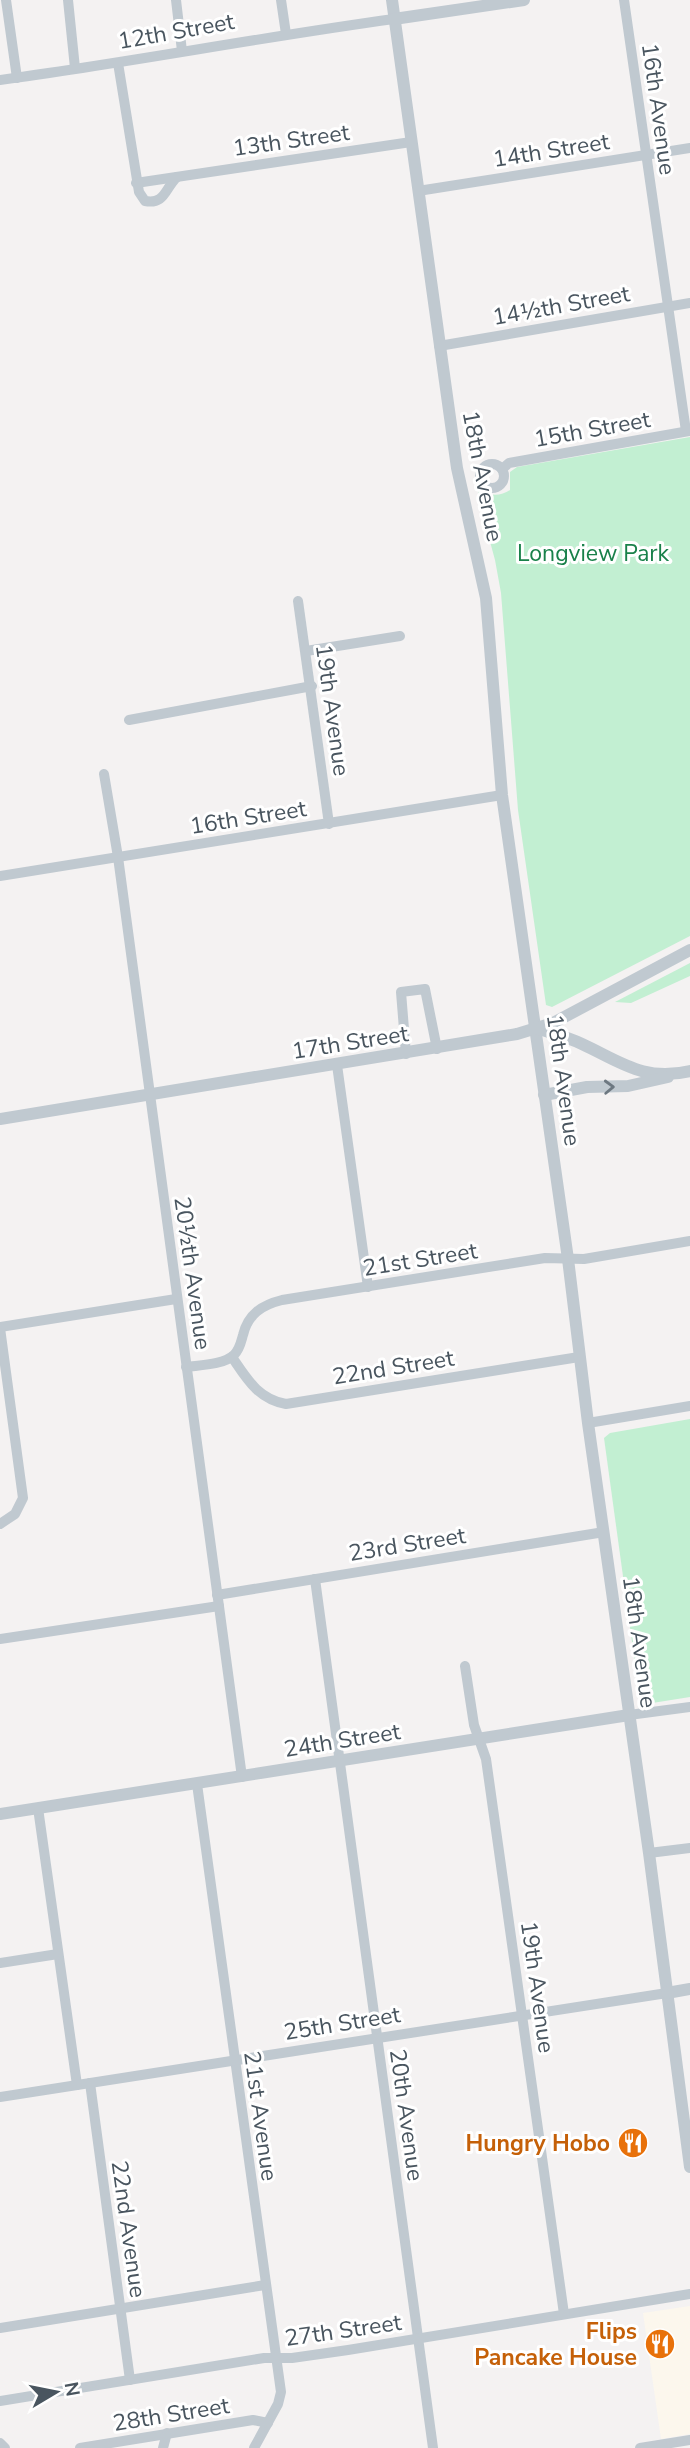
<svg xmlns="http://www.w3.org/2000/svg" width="690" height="2448" font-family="'Nunito Sans',sans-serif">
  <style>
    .commercial { fill: #fcf7ed }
    .green { fill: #c2efd2 }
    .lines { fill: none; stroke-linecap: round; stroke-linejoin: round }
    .minor { stroke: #c0c9d0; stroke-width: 10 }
    .tertiary { stroke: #c0c9d0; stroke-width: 12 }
    .oneway { stroke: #6d7881 }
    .labels { text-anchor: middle; stroke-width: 6; stroke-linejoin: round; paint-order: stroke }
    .street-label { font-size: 23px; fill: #49555f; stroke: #fff }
    .park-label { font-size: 23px; fill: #19814a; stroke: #fff }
    .food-label { font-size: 23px; font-weight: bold; fill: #c56008; stroke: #fff; text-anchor: end }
  </style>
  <rect width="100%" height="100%" fill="#f4f2f2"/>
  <path class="commercial" d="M 690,2306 L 690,2434 L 661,2439 L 643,2313 Z"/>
  <g class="green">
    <path d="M 690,437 L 690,936 L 552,1007 L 546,1005 L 518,810 L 501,593 L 495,560 L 478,497 L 479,489 C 488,496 500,497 510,490 L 510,472 L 517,467 Z"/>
    <path d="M 690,963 L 690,976 L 631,1003 L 615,1002 Z"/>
    <path d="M 690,1419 L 690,1697 L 646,1704 L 640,1700 L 604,1438 L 610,1433 Z"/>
  </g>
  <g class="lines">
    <g class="minor">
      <path d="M 6,0 L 17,78"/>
      <path d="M 68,0 L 75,68"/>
      <path d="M 176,0 L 182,51"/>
      <path d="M 281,0 L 286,34"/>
      <path d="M 624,0 L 686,431"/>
      <path d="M 118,63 L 139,192 L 145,201 C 165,205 165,188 177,177"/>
      <path d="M 0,80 C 132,62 262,37 394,19"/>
      <path d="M 136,183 L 411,142"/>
      <path d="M 418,191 L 690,148"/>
      <path d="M 439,346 L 690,303"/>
      <circle cx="492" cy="476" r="12"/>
      <path d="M 502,469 L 509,463 L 689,431"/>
      <path d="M 298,601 L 329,824"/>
      <path d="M 306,651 L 400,636"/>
      <path d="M 129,720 L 312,686"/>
      <path d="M 104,774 L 118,857 L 242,1777"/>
      <path d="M 0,876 L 502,795"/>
      <path d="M 406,1054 L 401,992 L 425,989 L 437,1049"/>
      <path d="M 337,1065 L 368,1287"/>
      <path d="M 0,1327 L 176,1299"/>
      <path d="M 0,1328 L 23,1498 L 15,1514 L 0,1524"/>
      <path d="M 232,1357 C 247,1379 258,1399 286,1404 L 579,1357"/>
      <path d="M 186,1367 C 201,1365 223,1365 234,1355 C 240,1349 241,1342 243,1335 C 248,1314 262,1305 282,1300 L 545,1258 L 584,1259 L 690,1241"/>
      <path d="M 588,1423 L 690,1406"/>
      <path d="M 315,1579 L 433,2448"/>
      <path d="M 217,1595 L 604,1532"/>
      <path d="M 0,1639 L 219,1606"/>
      <path d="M 465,1666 L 474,1725 L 486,1759 L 564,2314"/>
      <path d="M 629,1715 L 690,1707"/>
      <path d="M 197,1784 L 281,2392 L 278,2404 L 254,2448"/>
      <path d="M 38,1808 L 77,2085"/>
      <path d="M 649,1853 L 690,1848"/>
      <path d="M 0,1963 L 58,1954"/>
      <path d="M 90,2083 L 130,2380"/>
      <path d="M 0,2097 L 667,1993"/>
      <path d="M 0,2328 L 265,2285"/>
      <path d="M 0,2401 L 264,2358 L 292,2358 L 348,2350 L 690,2294"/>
      <path d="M 0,2443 L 5,2448"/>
      <path d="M 80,2448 L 253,2420 L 268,2423"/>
      <path d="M 163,2448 L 167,2433"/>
      <path d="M 640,2448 L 690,2440"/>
    </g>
    <g class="tertiary">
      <path d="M 392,0 L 457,468 L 486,598 L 502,795 L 568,1259 L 588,1423 L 649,1853 L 690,2167"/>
      <path d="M 394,19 L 524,0"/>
      <path d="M 536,1028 C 551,1033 567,1037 582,1044 C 621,1062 644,1082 690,1071"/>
      <path d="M 544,1095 L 587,1087 L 628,1086 L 668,1077"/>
      <path d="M 0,1119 L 517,1034 L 553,1023 L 690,950"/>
      <path d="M 0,1814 L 629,1715"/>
      <path d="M 667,1993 L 690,1989"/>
    </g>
  </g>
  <defs><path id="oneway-chevron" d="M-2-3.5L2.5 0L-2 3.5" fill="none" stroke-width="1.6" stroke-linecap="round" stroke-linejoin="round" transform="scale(1.75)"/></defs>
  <use class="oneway" href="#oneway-chevron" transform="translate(609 1087) rotate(-2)"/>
  <defs>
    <g id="restaurant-disc" transform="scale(1.575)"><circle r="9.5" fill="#e8710a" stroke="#fff"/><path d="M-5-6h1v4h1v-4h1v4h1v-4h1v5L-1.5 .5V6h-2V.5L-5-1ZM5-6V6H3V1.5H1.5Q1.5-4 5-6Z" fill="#fff"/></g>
  </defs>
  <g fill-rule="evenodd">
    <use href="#restaurant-disc" x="633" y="2143"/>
    <use href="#restaurant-disc" x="660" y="2344"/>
  </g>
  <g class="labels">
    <g class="street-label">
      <text transform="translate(176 31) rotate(-10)" y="8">12th Street</text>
      <text transform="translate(659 109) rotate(82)" y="8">16th Avenue</text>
      <text transform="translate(291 140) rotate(-8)" y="8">13th Street</text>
      <text transform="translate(551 150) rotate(-9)" y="8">14th Street</text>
      <text transform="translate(561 305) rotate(-10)" y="8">14½th Street</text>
      <text transform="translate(592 429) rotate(-10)" y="8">15th Street</text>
      <text transform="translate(483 476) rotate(79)" y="8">18th Avenue</text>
      <text transform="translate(333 710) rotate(82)" y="8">19th Avenue</text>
      <text transform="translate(248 817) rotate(-9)" y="8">16th Street</text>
      <text transform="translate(350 1042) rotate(-9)" y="8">17th Street</text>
      <text transform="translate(564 1080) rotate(82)" y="8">18th Avenue</text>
      <text transform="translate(420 1259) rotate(-9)" y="8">21st Street</text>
      <text transform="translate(193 1273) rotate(82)" y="8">20½th Avenue</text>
      <text transform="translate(393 1367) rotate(-9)" y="8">22nd Street</text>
      <text transform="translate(407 1544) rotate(-9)" y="8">23rd Street</text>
      <text transform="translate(640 1642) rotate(82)" y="8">18th Avenue</text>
      <text transform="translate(342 1740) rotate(-9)" y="8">24th Street</text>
      <text transform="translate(538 1987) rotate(82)" y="8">19th Avenue</text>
      <text transform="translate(342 2023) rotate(-9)" y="8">25th Street</text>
      <text transform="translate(407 2115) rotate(82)" y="8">20th Avenue</text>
      <text transform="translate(261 2116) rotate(82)" y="8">21st Avenue</text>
      <text transform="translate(129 2229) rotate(82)" y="8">22nd Avenue</text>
      <text transform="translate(343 2330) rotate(-8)" y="8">27th Street</text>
      <text transform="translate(171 2414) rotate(-9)" y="8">28th Street</text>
    </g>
    <g class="park-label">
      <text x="593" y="561">Longview Park</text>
    </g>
    <g class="food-label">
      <text x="610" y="2151">Hungry Hobo</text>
      <text x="637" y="2339">Flips<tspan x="637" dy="26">Pancake House</tspan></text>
    </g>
  </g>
  <g transform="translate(56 2392) rotate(80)" stroke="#ffffff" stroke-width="5" paint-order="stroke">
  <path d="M0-5L12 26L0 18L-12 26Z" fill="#49555f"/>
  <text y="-10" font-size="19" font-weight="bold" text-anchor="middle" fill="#49555f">N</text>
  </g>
</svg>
